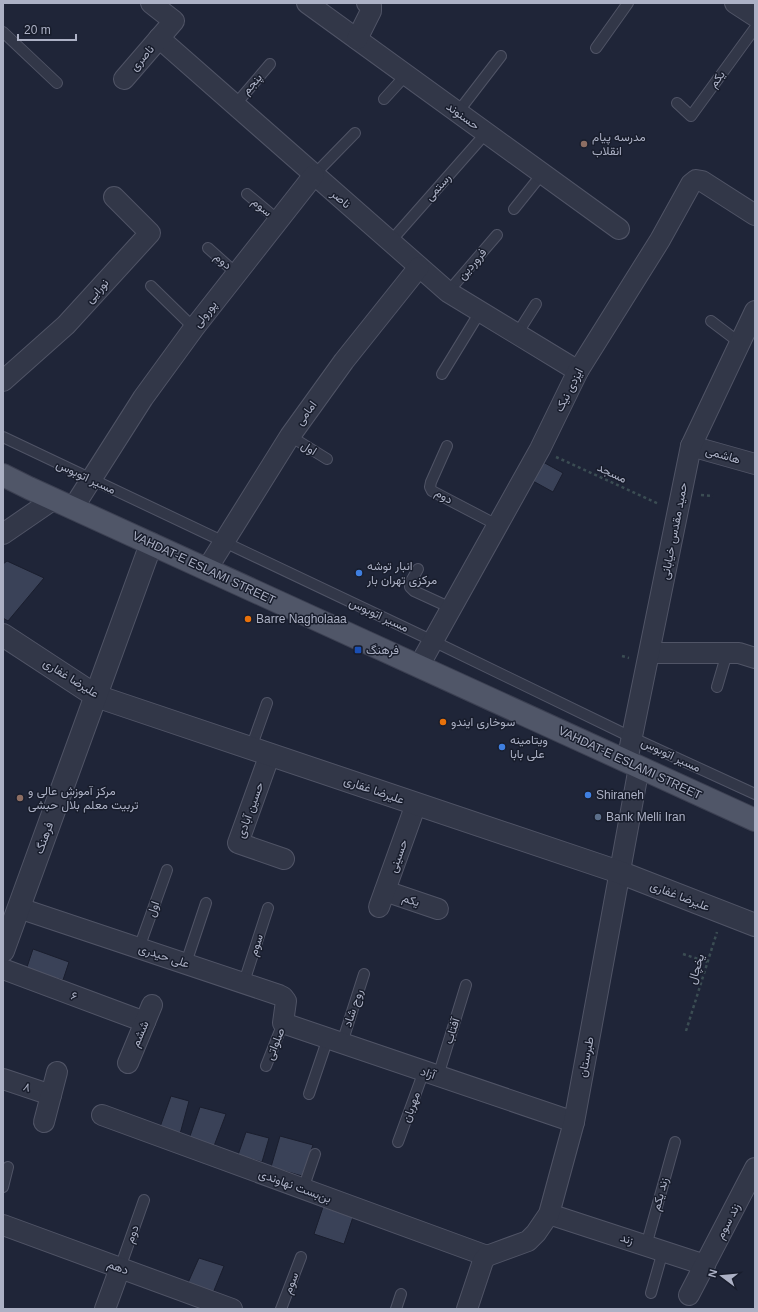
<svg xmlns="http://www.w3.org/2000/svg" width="758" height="1312" font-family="Helvetica,Vazirmatn,sans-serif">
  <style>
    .building { fill: #3a4258; stroke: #1a1e2e }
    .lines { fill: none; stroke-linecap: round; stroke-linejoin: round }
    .service-casing { stroke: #505466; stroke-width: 12 }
    .minor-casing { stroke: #505466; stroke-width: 22 }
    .tertiary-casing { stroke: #505466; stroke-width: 24 }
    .primary-casing { stroke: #3c4052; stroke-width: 24 }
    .path { stroke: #3b4d53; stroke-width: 2.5; stroke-dasharray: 3 3; stroke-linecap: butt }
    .service { stroke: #323748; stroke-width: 10 }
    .minor { stroke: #323748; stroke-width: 20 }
    .tertiary { stroke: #323748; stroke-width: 22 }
    .primary { stroke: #505668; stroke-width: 22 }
    .education-dot { fill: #8d6e63; stroke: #181d2c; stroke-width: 1.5 }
    .shop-dot { fill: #3f7fe0; stroke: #181d2c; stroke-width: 1.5 }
    .food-dot { fill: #e8710a; stroke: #181d2c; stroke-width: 1.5 }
    .transit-dot { fill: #1a4fb4; stroke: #181d2c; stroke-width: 1.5 }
    .service-dot { fill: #5c6f8a; stroke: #181d2c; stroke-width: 1.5 }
    .labels { text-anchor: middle; stroke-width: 3; stroke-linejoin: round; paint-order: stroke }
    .street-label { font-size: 12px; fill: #acb1c5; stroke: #181d2c }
    .poi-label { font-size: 12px; fill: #acb1c5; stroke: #181d2c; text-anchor: start }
  </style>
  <rect width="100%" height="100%" fill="#1f2538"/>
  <g class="building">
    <path d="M 543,462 L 563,473 L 553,492 L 533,481 Z"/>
    <path d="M 7,561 L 44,578 L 8,621 L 3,618 L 3,564 Z"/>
    <path d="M 33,949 L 69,962 L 63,980 L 26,970 Z"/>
    <path d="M 171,1096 L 189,1101 L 180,1134 L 160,1127 Z"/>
    <path d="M 200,1107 L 226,1114 L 214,1146 L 189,1139 Z"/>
    <path d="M 246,1132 L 269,1138 L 262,1162 L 238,1155 Z"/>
    <path d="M 280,1136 L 313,1145 L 302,1176 L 271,1167 Z"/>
    <path d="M 323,1207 L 353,1217 L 344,1244 L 314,1234 Z"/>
    <path d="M 199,1258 L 224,1266 L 213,1293 L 187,1285 Z"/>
  </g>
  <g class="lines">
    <g class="service-casing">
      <g id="service">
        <path d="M 3,32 L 57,83"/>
        <path d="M 596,48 L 628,3"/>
        <path d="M 384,99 L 406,75"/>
        <path d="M 677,103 L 691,116 L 755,28"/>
        <path d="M 235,105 L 270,64"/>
        <path d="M 458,112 L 501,56"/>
        <path d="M 314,175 L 355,133"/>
        <path d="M 247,194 L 278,220"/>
        <path d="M 514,209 L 542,174"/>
        <path d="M 390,242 L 486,133"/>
        <path d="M 208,248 L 237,274"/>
        <path d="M 151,286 L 194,328"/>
        <path d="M 448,292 L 497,235"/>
        <path d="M 711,321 L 740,343"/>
        <path d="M 517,334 L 536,304"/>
        <path d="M 442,374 L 480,312"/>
        <path d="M 290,436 L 327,459"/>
        <path d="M 3,437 L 433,641 L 633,738 L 755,794"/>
        <path d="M 447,446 L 431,482 L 430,487 L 432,491 L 497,525"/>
        <path d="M 418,569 L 410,583 L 410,587 L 414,591 L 451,608"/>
        <path d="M 717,687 L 727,653"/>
        <path d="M 251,748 L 267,703"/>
        <path d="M 139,948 L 167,870"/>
        <path d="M 186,963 L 206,903"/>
        <path d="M 244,982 L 268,908"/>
        <path d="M 342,1043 L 364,974"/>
        <path d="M 266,1066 L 283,1023"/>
        <path d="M 438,1076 L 466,985"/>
        <path d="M 309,1094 L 328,1038"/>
        <path d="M 398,1142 L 424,1071"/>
        <path d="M 3,1187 L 8,1167"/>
        <path d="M 303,1189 L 315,1154"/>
        <path d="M 646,1246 L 675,1142"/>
        <path d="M 120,1268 L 144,1200"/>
        <path d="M 651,1293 L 663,1251"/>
        <path d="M 281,1309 L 301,1257"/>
        <path d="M 396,1309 L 401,1294"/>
      </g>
    </g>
    <g class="minor-casing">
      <g id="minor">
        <path d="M 307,3 L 619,229"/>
        <path d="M 735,3 L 755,16"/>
        <path d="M 159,38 L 448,292 L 578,371"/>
        <path d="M 357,39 L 371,11 L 371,6 L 367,3"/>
        <path d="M 124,79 L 174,21 L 151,3"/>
        <path d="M 3,381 L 66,325 L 150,233 L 114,197"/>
        <path d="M 691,446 L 755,464"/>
        <path d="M 73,508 L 143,398 L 194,328 L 314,175"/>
        <path d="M 3,534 L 54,499"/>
        <path d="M 207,569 L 290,436 L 344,361 L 419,267"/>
        <path d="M 650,653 L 739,653 L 755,658"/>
        <path d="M 419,666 L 540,449 L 578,371 L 660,240 L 691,184 L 696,180 L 702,181 L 755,215"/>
        <path d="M 270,754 L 238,843 L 284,859"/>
        <path d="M 627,761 L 691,446 L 755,311"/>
        <path d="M 385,891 L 438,909"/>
        <path d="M 379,907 L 416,804"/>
        <path d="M 19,908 L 279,995 L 283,997 L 286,1001 L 283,1023 L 574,1122"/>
        <path d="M 3,969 L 145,1022"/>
        <path d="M 128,1063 L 152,1005"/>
        <path d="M 3,1079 L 51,1095"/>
        <path d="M 102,1115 L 487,1256"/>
        <path d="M 44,1122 L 57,1072"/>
        <path d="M 549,1214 L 705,1265"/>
        <path d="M 3,1225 L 232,1309"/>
        <path d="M 689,1295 L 755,1168"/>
        <path d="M 105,1309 L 120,1268"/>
        <path d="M 467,1309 L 483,1261 L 487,1256 L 528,1241 L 536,1233 L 549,1214 L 574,1122 L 639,767"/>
      </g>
    </g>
    <g class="tertiary-casing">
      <g id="tertiary">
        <path d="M 3,635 L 96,696 L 619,872 L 755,925"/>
        <path d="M 3,951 L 151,544"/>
      </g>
    </g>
    <g class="primary-casing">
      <path id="primary" d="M 3,475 L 29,488 L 755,820"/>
    </g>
    <g class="path">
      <path d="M 556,457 L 659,504"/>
      <path d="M 701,495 L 713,496"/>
      <path d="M 622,656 L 629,658"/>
      <path d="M 683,954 L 707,962"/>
      <path d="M 686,1031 L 717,932"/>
    </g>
    <use href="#service" class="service"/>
    <use href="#minor" class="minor"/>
    <use href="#tertiary" class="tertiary"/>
    <use href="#primary" class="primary"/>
  </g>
  <g class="education-dot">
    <circle cx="584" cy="144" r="4"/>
    <circle cx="20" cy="798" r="4"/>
  </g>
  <g class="shop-dot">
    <circle cx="359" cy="573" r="4"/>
    <circle cx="502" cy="747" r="4"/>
    <circle cx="588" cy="795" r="4"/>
  </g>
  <g class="food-dot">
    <circle cx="248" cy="619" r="4"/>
    <circle cx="443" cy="722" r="4"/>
  </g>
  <rect class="transit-dot" x="354" y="646" width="8" height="8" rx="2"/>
  <circle class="service-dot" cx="598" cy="817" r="4"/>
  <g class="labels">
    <g class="street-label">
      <text transform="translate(142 58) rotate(-49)" y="4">ناصری</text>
      <text transform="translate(717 79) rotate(-54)" y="4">یکم</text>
      <text transform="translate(252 84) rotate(-49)" y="4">پنجم</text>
      <text transform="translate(463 116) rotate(36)" y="4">حسنوند</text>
      <text transform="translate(438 187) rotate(-48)" y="4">رستمی</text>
      <text transform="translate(341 199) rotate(41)" y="4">ناصر</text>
      <text transform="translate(262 207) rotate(40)" y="4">سوم</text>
      <text transform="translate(223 261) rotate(41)" y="4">دوم</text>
      <text transform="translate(472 264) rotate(-49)" y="4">فروردین</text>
      <text transform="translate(97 291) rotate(-48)" y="4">نورایی</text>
      <text transform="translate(205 314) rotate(-52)" y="4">پورولی</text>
      <text transform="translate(569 390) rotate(-63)" y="4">ایزدی نیک</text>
      <text transform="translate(306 413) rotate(-54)" y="4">امامی</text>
      <text transform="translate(309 448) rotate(32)" y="4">اول</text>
      <text transform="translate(723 455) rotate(16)" y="4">هاشمی</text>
      <text transform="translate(612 473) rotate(25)" y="4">مسجد</text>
      <text transform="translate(86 477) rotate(25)" y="4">مسیر اتوبوس</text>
      <text transform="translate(444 496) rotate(31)" y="4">دوم</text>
      <text transform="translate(674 531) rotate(-79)" y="4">حمید مقدس خیابانی</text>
      <text transform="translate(204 568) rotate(25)" y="4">VAHDAT-E ESLAMI STREET</text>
      <text transform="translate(379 615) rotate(25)" y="4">مسیر اتوبوس</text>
      <text transform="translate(71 678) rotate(32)" y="4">علیرضا غفاری</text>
      <text transform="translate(671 755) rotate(25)" y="4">مسیر اتوبوس</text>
      <text transform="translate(630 763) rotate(25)" y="4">VAHDAT-E ESLAMI STREET</text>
      <text transform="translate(374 790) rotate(19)" y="4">علیرضا غفاری</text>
      <text transform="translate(250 810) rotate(-70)" y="4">حسین آبادی</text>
      <text transform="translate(44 838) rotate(-70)" y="4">فرهنگ</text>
      <text transform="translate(398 856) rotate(-70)" y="4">حسینی</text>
      <text transform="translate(680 896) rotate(21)" y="4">علیرضا غفاری</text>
      <text transform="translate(411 900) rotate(18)" y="4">یکم</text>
      <text transform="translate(153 909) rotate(-71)" y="4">اول</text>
      <text transform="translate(256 945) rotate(-72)" y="4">سوم</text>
      <text transform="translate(164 956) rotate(18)" y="4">علی حیدری</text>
      <text transform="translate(696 969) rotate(-73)" y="4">یخچال</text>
      <text transform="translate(74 996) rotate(20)" y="4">۶</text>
      <text transform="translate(353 1008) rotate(-72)" y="4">روح شاد</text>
      <text transform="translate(452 1031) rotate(-72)" y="4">آفتاب</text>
      <text transform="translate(140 1034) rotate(-67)" y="4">ششم</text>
      <text transform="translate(275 1044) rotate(-69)" y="4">صلواتی</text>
      <text transform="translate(586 1057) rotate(-79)" y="4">طبرستان</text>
      <text transform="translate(428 1073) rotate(19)" y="4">آزاد</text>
      <text transform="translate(27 1087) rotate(18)" y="4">۸</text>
      <text transform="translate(411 1107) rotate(-70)" y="4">مهربان</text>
      <text transform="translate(295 1186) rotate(20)" y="4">بن‌بست نهاوندی</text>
      <text transform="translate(660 1194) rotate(-75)" y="4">زند یکم</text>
      <text transform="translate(728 1221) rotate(-63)" y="4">زند سوم</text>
      <text transform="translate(132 1234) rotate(-70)" y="4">دوم</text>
      <text transform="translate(627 1239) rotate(18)" y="4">زند</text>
      <text transform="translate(118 1267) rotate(20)" y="4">دهم</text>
      <text transform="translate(291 1283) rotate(-69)" y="4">سوم</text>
    </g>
    <g class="poi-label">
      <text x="592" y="141">مدرسه پیام<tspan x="592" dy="14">انقلاب</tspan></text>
      <text x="367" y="570">انبار توشه<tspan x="367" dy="14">مرکزی تهران بار</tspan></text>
      <text x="256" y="623">Barre Nagholaaa</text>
      <text x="366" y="654">فرهنگ</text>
      <text x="451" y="726">سوخاری ایندو</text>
      <text x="510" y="744">ویتامینه<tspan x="510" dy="14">علی بابا</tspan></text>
      <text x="28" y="795">مرکز آموزش عالی و<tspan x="28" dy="14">تربیت معلم بلال حبشی</tspan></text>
      <text x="596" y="799">Shiraneh</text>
      <text x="606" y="821">Bank Melli Iran</text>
    </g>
  </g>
  <rect width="758" height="1312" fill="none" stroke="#acb1c5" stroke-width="8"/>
  <g transform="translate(722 1276) rotate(286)" stroke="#181d2c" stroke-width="3" paint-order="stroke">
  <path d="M0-3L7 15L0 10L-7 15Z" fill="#acb1c5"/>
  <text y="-6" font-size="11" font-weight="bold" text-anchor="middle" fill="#acb1c5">N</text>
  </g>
  <path d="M18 34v6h58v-6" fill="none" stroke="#acb1c5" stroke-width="2"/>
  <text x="24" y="34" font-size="12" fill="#acb1c5" stroke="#181d2c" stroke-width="3" paint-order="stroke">20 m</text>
</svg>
